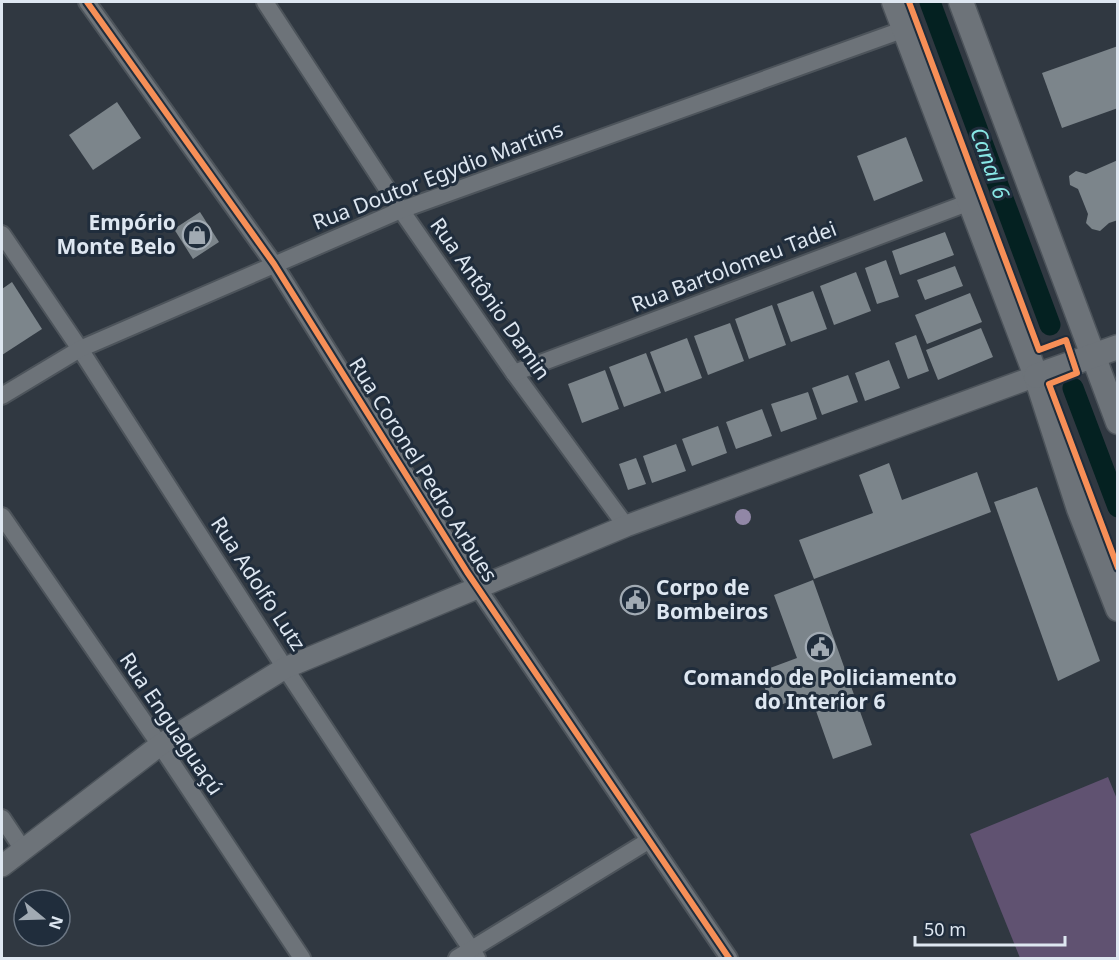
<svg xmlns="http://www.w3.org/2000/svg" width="1119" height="960" font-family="'Noto Sans',sans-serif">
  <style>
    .green { fill: #605271 }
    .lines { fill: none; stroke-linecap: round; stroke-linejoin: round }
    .canal { stroke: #042121; stroke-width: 21 }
    .building { fill: #7c858b }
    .minor-casing { stroke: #4d545b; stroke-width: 20 }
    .tertiary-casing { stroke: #4d545b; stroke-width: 24 }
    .secondary-casing { stroke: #4d545b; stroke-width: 27 }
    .minor { stroke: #6d7379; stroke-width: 16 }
    .tertiary { stroke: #6d7379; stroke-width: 21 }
    .secondary { stroke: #6d7379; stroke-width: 24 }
    .cycleway-casing { stroke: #202d3c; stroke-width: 10 }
    .cycleway { stroke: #f78f57; stroke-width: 6 }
    .tree { fill: #9187a6 }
    .labels { text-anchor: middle; stroke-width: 6; stroke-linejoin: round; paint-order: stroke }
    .street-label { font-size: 21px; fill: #dee7f1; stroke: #202d3c }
    .poi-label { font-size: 21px; font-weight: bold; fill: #dee7f1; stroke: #202d3c; text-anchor: end }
    .water-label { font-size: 22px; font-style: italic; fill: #88e6e5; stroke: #202d3c }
  </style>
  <rect width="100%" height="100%" fill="#303841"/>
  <path class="green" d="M 1108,777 L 1117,799 L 1117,958 L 1020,958 L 970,834 Z"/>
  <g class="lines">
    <g class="canal">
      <path d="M 930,2 L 1050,325"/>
      <path d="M 1073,388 L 1118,507"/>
    </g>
  </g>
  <g class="building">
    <path d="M 1118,46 L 1118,108 L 1062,128 L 1042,73 Z"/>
    <path d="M 117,102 L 141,138 L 93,170 L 69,135 Z"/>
    <path d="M 906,137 L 923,181 L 874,201 L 857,156 Z"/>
    <path d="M 1118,160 L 1118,220 L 1109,223 L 1100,231 L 1092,229 L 1086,223 L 1088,214 L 1078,189 L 1070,185 L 1069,176 L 1076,171 L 1086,174 Z"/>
    <path d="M 200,212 L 219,242 L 193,259 L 174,229 Z"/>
    <path d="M 945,232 L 954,255 L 900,275 L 892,251 Z"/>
    <path d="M 886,260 L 899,297 L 877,304 L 865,268 Z"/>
    <path d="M 955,266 L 963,286 L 925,300 L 917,280 Z"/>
    <path d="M 856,272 L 871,311 L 834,325 L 820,286 Z"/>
    <path d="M 12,282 L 42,329 L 2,355 L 2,289 Z"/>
    <path d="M 813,291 L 827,329 L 791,342 L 777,304 Z"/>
    <path d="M 970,293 L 982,322 L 927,344 L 915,315 Z"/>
    <path d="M 772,305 L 786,345 L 749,359 L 735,319 Z"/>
    <path d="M 730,323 L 744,361 L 708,375 L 694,336 Z"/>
    <path d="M 981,328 L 993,357 L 938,380 L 926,350 Z"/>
    <path d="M 916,335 L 929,371 L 908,379 L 895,343 Z"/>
    <path d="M 687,338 L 702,378 L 665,392 L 650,352 Z"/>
    <path d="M 646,353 L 661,393 L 624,407 L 609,367 Z"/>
    <path d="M 889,360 L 900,388 L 865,401 L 855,373 Z"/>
    <path d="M 605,370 L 619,409 L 582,423 L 568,384 Z"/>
    <path d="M 848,375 L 858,402 L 822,415 L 812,388 Z"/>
    <path d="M 808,392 L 817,419 L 781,432 L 771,404 Z"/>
    <path d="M 762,409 L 772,436 L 736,449 L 726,422 Z"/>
    <path d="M 718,426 L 727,453 L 692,466 L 682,439 Z"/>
    <path d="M 676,444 L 686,471 L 652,483 L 643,456 Z"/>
    <path d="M 636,458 L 646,484 L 628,490 L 619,464 Z"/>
    <path d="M 889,463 L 902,500 L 977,472 L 991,512 L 814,579 L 799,540 L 873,513 L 859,475 Z"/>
    <path d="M 1037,487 L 1100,661 L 1058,681 L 994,502 Z"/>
    <path d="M 813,580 L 872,745 L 833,759 L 810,694 L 772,708 L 759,672 L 797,658 L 774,595 Z"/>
  </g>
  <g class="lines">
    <g class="minor-casing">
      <g id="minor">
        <path d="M 87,2 L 274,264 L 467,572 L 729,958"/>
        <path d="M 265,2 L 401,210 L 514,373 L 626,526"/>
        <path d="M 2,234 L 80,349 L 285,668 L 477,958"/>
        <path d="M 514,373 L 970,202"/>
        <path d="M 2,396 L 80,349 L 401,210 L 905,29"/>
        <path d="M 2,516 L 160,745 L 302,958"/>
        <path d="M 2,818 L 22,848"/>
        <path d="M 457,958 L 648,841"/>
      </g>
    </g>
    <g class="tertiary-casing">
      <path id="tertiary" d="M 2,866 L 160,745 L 285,668 L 626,526 L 1036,376"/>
    </g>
    <g class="secondary-casing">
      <g id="secondary">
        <path d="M 894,2 L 1036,376 L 1079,509 L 1118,609"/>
        <path d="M 961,2 L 1118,422"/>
        <path d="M 1036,376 L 1118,347"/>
      </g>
    </g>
    <use href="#minor" class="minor"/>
    <use href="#tertiary" class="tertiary"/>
    <use href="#secondary" class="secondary"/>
    <g class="cycleway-casing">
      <g id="cycleway">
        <path d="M 87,2 L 274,264 L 467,572 L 729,958"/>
        <path d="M 909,2 L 1039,350 L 1066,340 L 1077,373 L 1049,384 L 1118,568"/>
      </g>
    </g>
    <use href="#cycleway" class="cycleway"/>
  </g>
  <circle class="tree" cx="743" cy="517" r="8"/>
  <defs>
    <g id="shop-ring" transform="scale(1.5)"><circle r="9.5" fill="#202d3c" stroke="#a1aab3" stroke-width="1.5"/><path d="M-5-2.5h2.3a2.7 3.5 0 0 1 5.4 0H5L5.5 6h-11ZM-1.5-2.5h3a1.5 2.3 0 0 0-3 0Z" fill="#a1aab3"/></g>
    <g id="civic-ring" transform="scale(1.5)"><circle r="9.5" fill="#202d3c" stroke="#a1aab3" stroke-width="1.5"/><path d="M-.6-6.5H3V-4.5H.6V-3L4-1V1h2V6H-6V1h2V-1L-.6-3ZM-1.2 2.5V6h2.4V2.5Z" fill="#a1aab3"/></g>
  </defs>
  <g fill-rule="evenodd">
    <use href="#shop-ring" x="197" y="235"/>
    <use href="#civic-ring" x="635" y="600"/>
    <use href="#civic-ring" x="820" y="647"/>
  </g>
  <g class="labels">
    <g class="street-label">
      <text transform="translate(438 176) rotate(-21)" y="7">Rua Doutor Egydio Martins</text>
      <text transform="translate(734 267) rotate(-21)" y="7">Rua Bartolomeu Tadei</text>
      <text transform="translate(490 299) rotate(55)" y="7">Rua Antônio Damin</text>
      <text transform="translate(423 470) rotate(58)" y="7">Rua Coronel Pedro Arbues</text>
      <text transform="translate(258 584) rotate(57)" y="7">Rua Adolfo Lutz</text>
      <text transform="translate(171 724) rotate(56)" y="7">Rua Enguaguaçú</text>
    </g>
    <g class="poi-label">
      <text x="176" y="230">Empório<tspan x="176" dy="24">Monte Belo</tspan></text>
      <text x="656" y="595" text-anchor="start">Corpo de<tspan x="656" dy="24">Bombeiros</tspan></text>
      <text x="820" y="685" text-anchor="middle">Comando de Policiamento<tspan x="820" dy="24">do Interior 6</tspan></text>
    </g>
    <g class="water-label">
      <text transform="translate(990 163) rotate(70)" y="8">Canal 6</text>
    </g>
  </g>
  <rect width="1119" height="960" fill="none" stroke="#dee7f1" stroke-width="6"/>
  <g transform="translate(42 918) rotate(109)"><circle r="28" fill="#202d3c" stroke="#6c7784" stroke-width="1.5"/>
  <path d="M0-4.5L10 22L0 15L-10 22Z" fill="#a1aab3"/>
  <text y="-9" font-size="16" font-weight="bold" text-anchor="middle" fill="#dee7f1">N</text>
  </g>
  <path d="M915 936v9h150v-9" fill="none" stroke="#dee7f1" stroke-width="3"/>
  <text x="924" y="936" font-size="18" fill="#dee7f1" stroke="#202d3c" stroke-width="4.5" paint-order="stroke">50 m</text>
</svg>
